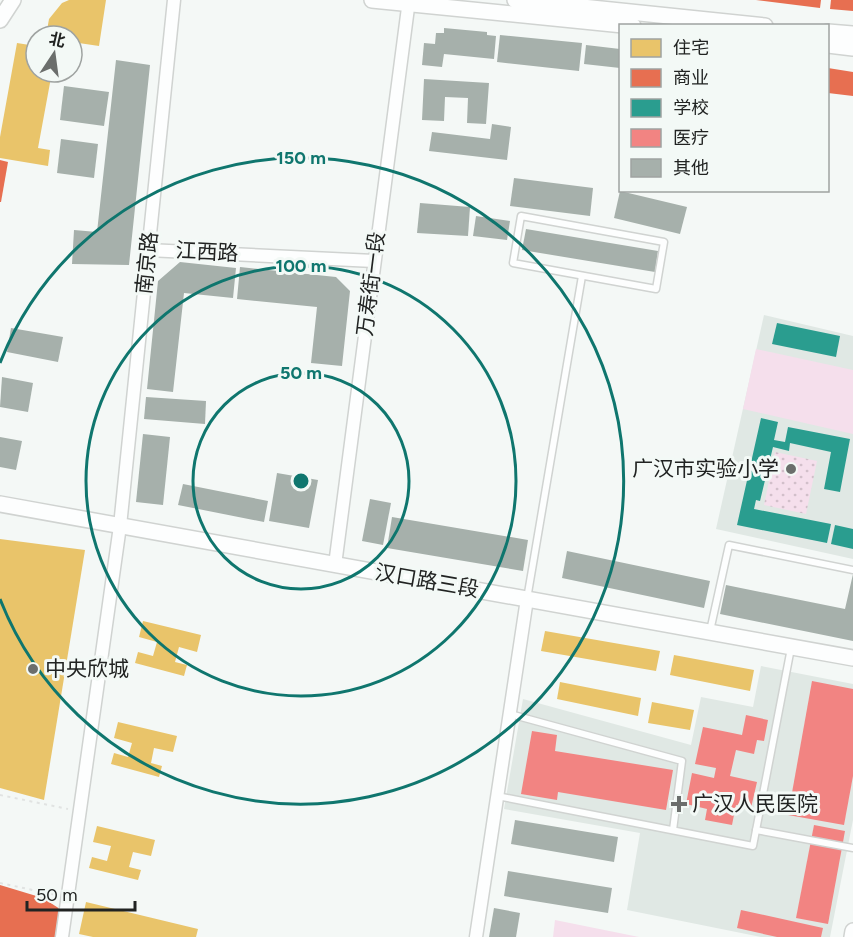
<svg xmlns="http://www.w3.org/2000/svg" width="853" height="937" font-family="Figtree,'Noto Sans SC',sans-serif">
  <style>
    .built { fill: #e0e8e4 }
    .grass { fill: url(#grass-dots) }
    .park { fill: #f5dfec }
    .homes { fill: #e9c46a }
    .shops { fill: #e76f51 }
    .schools { fill: #2a9d8f }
    .health { fill: #f28482 }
    .building { fill: #a6b0ab }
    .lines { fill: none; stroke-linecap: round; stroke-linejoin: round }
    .service-casing { stroke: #d0d3d1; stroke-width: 9 }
    .minor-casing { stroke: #d0d3d1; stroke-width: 15 }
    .tertiary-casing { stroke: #d0d3d1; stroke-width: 18 }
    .path { stroke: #e1e3e2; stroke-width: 2; stroke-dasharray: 3 4.5; stroke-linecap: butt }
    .service { stroke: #fdfefe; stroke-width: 6 }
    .minor { stroke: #fdfefe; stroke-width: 12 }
    .tertiary { stroke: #fdfefe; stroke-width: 15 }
    .ring { fill: none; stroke: #0f766e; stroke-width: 3 }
    .poi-dot { fill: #6b6e6c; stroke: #f3f9f6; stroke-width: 2 }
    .labels { text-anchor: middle; stroke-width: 6; stroke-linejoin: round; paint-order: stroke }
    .street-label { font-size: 21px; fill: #212322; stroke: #f3f9f6 }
    .poi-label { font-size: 21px; fill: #212322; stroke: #f3f9f6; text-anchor: start }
    .centre { fill: #0f766e; stroke: #f3f9f6; stroke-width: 3 }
    .ring-label { font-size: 18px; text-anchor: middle; font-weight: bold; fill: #0f766e; stroke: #f3f9f6; stroke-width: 6; stroke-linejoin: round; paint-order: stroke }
  </style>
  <defs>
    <pattern id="grass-dots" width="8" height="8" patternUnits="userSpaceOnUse" patternTransform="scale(1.5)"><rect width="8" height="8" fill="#f5dfec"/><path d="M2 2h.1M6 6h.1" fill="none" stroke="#d2bfca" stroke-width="1.8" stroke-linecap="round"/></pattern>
  </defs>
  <rect width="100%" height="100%" fill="#f4f8f6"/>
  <g class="built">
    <path d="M 764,315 L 853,336 L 853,559 L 716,529 Z"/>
    <path d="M 761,666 L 853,684 L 853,820 L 830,937 L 761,937 L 627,910 L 640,833 L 504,809 L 523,699 L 691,745 L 701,697 L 753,707 Z"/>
  </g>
  <path class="grass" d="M 775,452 L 817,461 L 806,514 L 764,505 Z"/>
  <g class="park">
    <path d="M 756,349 L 853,370 L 853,434 L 743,409 Z"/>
    <path d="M 555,920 L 639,937 L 553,937 Z"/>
  </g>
  <g class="homes">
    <path d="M 69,0 L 106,0 L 99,46 L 72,42 L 72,36 L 46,36 L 49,19 L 62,3 Z"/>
    <path d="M 17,43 L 36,46 L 36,72 L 52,72 L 38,148 L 50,150 L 48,166 L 0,158 L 0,137 Z"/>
    <path d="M 0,539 L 85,550 L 44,800 L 0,788 Z"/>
    <path d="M 143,621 L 201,635 L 197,652 L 179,647 L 175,662 L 187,665 L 184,676 L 135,663 L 138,652 L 153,656 L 157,642 L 139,637 Z"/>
    <path d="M 545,631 L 660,651 L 656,671 L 541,651 Z"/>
    <path d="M 674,655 L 754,670 L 750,691 L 670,675 Z"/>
    <path d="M 560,682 L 641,698 L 638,716 L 557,699 Z"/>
    <path d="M 652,702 L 694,710 L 690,730 L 648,723 Z"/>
    <path d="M 118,722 L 177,736 L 173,752 L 154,748 L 151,763 L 162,766 L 159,777 L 111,764 L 114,753 L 128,757 L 132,743 L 114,738 Z"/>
    <path d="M 97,826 L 155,840 L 151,856 L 133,852 L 129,867 L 141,870 L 138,880 L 89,868 L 92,857 L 107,861 L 111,846 L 93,842 Z"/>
    <path d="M 86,902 L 198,929 L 196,937 L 93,937 L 79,934 Z"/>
  </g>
  <g class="shops">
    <path d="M 756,0 L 821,0 L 820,8 Z"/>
    <path d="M 831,0 L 853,0 L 853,11 L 830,9 Z"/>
    <path d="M 828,68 L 853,72 L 853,96 L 828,93 Z"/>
    <path d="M 0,160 L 8,162 L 1,202 L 0,202 Z"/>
    <path d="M 0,885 L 43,898 L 63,911 L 58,937 L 0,937 Z"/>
  </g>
  <g class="schools">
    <path d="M 777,323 L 840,336 L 836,357 L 772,344 Z"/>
    <path d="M 761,418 L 778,422 L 774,440 L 785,442 L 788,427 L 850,439 L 840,492 L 824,489 L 831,452 L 790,443 L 789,451 L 773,447 L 760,501 L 756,500 L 754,509 L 831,524 L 827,543 L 737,525 Z"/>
    <path d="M 835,525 L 853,529 L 853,549 L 831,544 Z"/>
  </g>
  <g class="health">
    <path d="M 812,681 L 853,689 L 853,776 L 844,825 L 788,815 Z"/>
    <path d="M 746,715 L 768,720 L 764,741 L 757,740 L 754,754 L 736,750 L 730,776 L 757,782 L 751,808 L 736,805 L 732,825 L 705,820 L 707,809 L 686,804 L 692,773 L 714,778 L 716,768 L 695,764 L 703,727 L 742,735 Z"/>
    <path d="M 532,731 L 557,735 L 555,751 L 673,770 L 666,810 L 558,792 L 557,800 L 521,794 Z"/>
    <path d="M 814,825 L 845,831 L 828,924 L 796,918 Z"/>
    <path d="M 741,910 L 823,928 L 821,937 L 777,937 L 737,928 Z"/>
  </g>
  <g class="building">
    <path d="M 444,28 L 487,32 L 487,35 L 496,36 L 494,59 L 444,54 L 442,67 L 422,65 L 424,43 L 435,44 L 436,33 L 444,33 Z"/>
    <path d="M 500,35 L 582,43 L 579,71 L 497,62 Z"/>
    <path d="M 586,45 L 620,49 L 620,68 L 584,64 Z"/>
    <path d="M 116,60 L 150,65 L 129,265 L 72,264 L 74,230 L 97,232 Z"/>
    <path d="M 424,79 L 489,83 L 486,124 L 467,123 L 468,98 L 445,97 L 444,121 L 422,120 Z"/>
    <path d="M 64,86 L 109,92 L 104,126 L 60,120 Z"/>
    <path d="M 492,124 L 511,127 L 507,160 L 429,151 L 432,132 L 490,139 Z"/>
    <path d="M 61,139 L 98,144 L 94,178 L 57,173 Z"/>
    <path d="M 514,178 L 593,188 L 590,216 L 510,206 Z"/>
    <path d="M 620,191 L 687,207 L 680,234 L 614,218 Z"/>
    <path d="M 420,203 L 470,207 L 468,236 L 417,233 Z"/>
    <path d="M 476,216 L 510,221 L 507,240 L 473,236 Z"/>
    <path d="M 526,229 L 658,251 L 655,272 L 522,250 Z"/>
    <path d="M 180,262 L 236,268 L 233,298 L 184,293 L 173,392 L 147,389 L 158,281 Z"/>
    <path d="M 240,267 L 336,277 L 350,291 L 342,366 L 311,363 L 317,307 L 237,299 Z"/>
    <path d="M 11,328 L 63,337 L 58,362 L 7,352 Z"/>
    <path d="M 2,377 L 33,383 L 28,412 L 0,407 Z"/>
    <path d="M 146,397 L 206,401 L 205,424 L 144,419 Z"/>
    <path d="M 143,434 L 170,437 L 163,505 L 136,502 Z"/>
    <path d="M 0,437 L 22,441 L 16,470 L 0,467 Z"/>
    <path d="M 277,473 L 318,480 L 309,528 L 269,521 Z"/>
    <path d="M 183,484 L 268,501 L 264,522 L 178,505 Z"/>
    <path d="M 370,499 L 391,503 L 383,545 L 362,541 Z"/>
    <path d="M 392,517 L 528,540 L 523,571 L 387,548 Z"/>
    <path d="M 567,551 L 710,581 L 704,608 L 562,578 Z"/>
    <path d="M 853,574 L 853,641 L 720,614 L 726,585 L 845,609 Z"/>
    <path d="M 515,820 L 618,837 L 614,862 L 511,844 Z"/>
    <path d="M 508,871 L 612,888 L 608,913 L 504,896 Z"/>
    <path d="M 494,908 L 520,913 L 516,937 L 489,937 Z"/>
  </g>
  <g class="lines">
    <g class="service-casing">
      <g id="service">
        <path d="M 521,216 L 664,242 L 656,289 L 513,263 Z"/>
        <path d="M 527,599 L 582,276"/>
        <path d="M 710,631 L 729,545 L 853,570"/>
        <path d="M 510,714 L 682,761 L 673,830"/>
        <path d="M 497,796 L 753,846 L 791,648"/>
        <path d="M 756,830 L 853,848"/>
      </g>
    </g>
    <g class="minor-casing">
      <g id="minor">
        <path d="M 148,250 L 374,261"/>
        <path d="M 335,565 L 409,0"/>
        <path d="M 62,937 L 120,526 L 174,0"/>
        <path d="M 476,937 L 527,599"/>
      </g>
    </g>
    <g class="tertiary-casing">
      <g id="tertiary">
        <path d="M 372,0 L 633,26"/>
        <path d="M 515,0 L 765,26"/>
        <path d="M 0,20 L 13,0"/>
        <path d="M 828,32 L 853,34"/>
        <path d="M 828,45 L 853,48"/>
        <path d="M 0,504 L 853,658"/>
        <path d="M 852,937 L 853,931"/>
      </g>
    </g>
    <g class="path">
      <path d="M 0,795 L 68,809"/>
      <path d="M 0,883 L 56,895"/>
    </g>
    <use href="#service" class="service"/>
    <use href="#minor" class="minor"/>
    <use href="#tertiary" class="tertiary"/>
  </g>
  <g class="ring">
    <circle cx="301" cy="481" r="108"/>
    <circle cx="301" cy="481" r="215"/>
    <path d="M0 363A323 323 0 1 1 0 599"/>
  </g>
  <g class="poi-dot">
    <circle cx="791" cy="469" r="6"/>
    <circle cx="33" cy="669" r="6"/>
    <path d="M676 795h6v6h6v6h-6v6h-6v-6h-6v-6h6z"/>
  </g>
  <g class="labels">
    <g class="street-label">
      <text transform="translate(207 252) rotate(3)" y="7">江西路</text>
      <text transform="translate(147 263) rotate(-84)" y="7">南京路</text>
      <text transform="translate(371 284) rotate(-83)" y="7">万寿街一段</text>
      <text transform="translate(427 581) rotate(10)" y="7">汉口路三段</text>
    </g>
    <g class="poi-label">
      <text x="779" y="476" text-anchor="end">广汉市实验小学</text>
      <text x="45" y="676">中央欣城</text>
      <text x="692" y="811">广汉人民医院</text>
    </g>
  </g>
  <circle cx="301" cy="481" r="9" class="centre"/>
  <g class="ring-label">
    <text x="301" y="164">150 m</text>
    <text x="301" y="272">100 m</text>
    <text x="301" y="379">50 m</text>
  </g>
  <rect x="619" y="24" width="210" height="168" fill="#f3f9f6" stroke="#9fa3a1" stroke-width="1.5"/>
  <rect x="631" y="39" width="30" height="18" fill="#e9c46a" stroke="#9fa3a1" stroke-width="1.5"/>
  <text x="673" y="54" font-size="18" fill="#212322">住宅</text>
  <rect x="631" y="69" width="30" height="18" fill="#e76f51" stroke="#9fa3a1" stroke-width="1.5"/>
  <text x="673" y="84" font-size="18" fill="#212322">商业</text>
  <rect x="631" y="99" width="30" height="18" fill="#2a9d8f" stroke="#9fa3a1" stroke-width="1.5"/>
  <text x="673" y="114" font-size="18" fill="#212322">学校</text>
  <rect x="631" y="129" width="30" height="18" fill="#f28482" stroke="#9fa3a1" stroke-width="1.5"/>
  <text x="673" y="144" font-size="18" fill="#212322">医疗</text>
  <rect x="631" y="159" width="30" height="18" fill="#a6b0ab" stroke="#9fa3a1" stroke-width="1.5"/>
  <text x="673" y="174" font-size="18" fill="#212322">其他</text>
  <g transform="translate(54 54) rotate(13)"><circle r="28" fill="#f3f9f6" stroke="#9fa3a1" stroke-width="1.5"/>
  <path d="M0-4.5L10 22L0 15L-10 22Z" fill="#6b6e6c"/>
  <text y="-9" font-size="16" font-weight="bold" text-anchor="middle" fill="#212322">北</text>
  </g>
  <path d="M27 901v9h108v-9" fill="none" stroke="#212322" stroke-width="3"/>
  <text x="36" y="901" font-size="18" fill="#212322" stroke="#f3f9f6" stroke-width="4.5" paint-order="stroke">50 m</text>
</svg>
